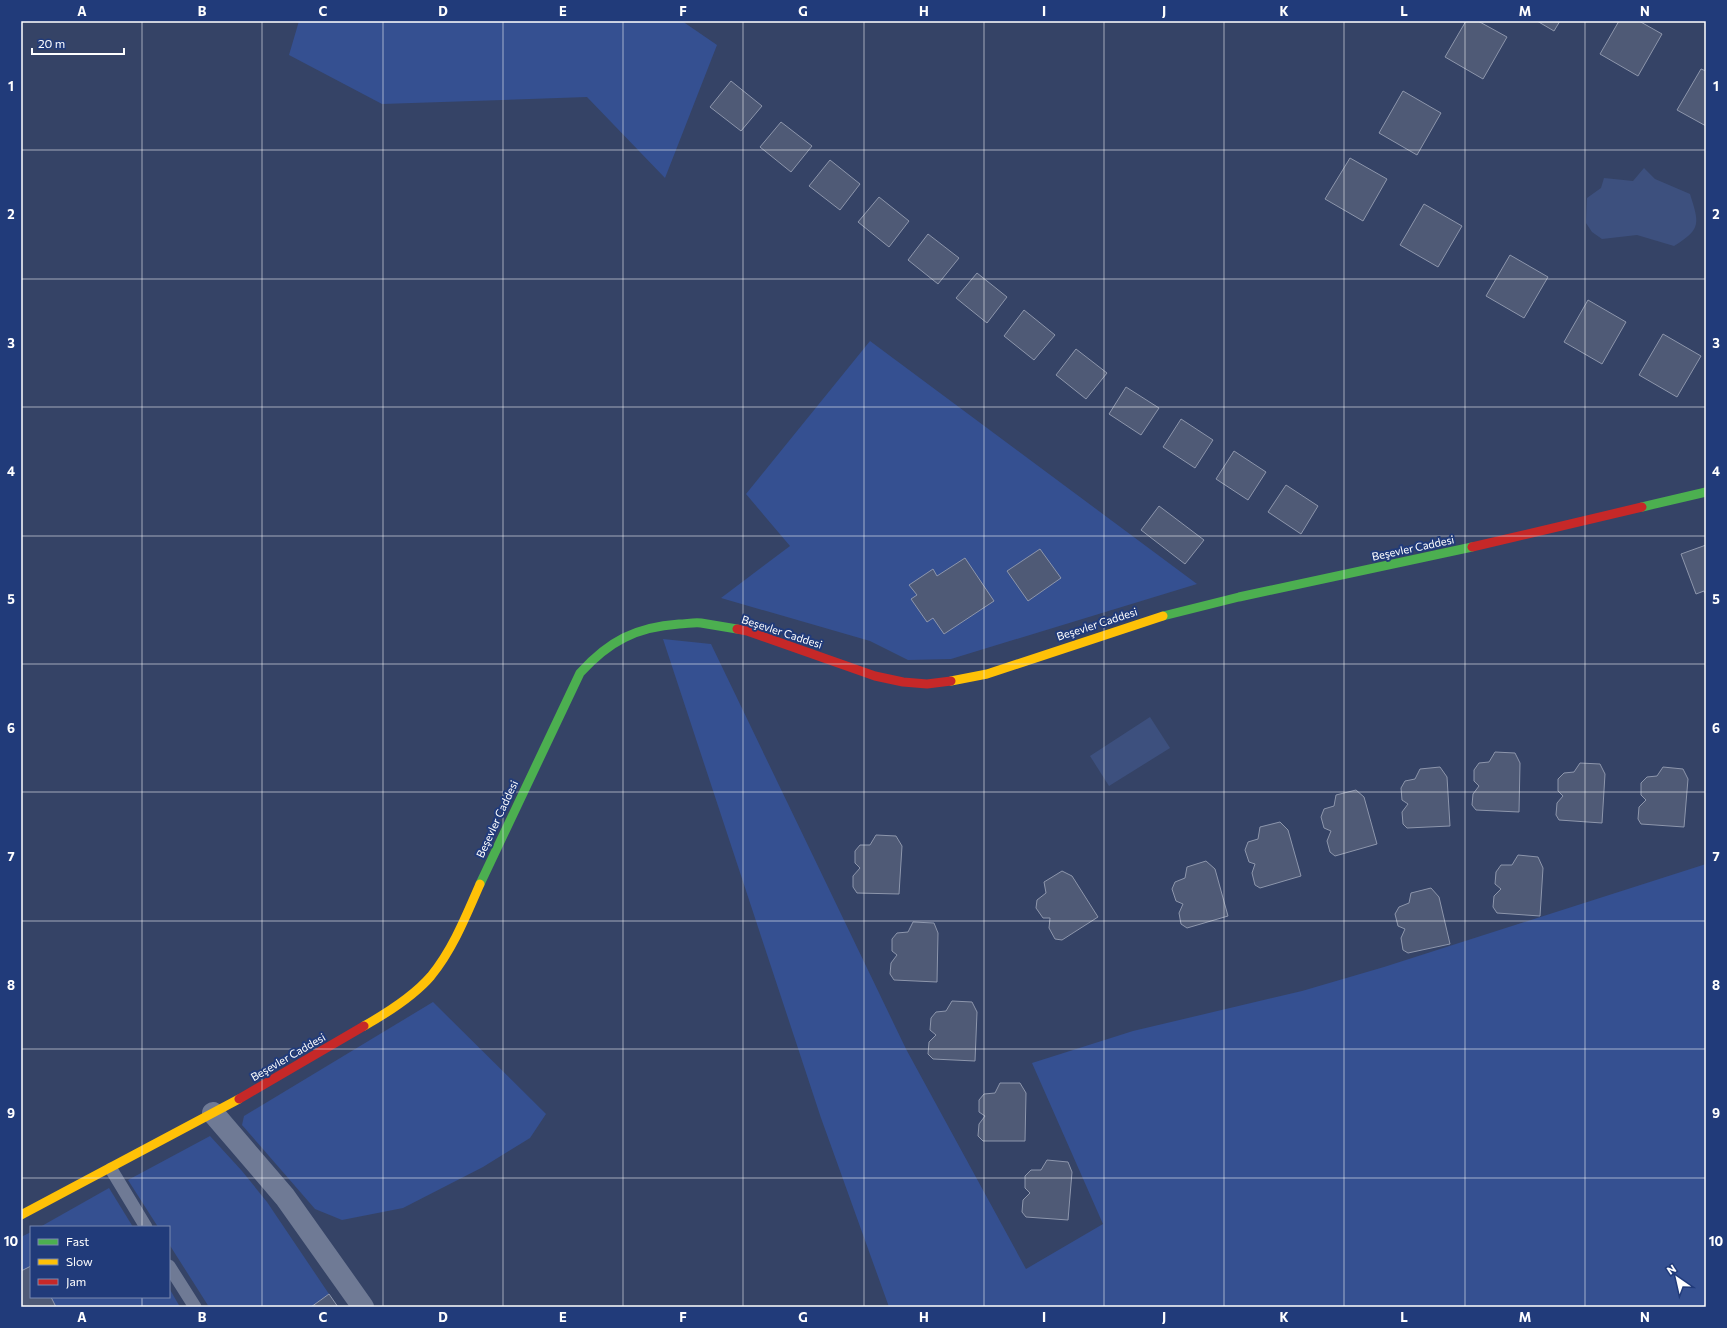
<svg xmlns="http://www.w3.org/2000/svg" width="1727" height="1328" font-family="Commissioner,sans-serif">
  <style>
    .green { fill: #355091 }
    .water { fill: #3d507e }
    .building { fill: #4f5a76; stroke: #8d96ac }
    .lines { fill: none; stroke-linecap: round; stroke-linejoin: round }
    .lane { stroke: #6f7a95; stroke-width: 13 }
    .street { stroke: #6f7a95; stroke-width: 22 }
    .fast { stroke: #4caf50; stroke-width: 9 }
    .slow { stroke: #ffc107; stroke-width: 9 }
    .jam { stroke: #c62828; stroke-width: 9 }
    .grid { fill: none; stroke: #fff; stroke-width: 1; stroke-opacity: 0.55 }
    .labels { text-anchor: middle; stroke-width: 4; stroke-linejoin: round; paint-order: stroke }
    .street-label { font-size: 11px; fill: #fff; stroke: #213b7a }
    .neatline { fill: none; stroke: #fff; stroke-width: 1.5 }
    .grid-label { font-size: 13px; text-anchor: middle; font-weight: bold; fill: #fff }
  </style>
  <rect width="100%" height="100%" fill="#354366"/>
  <g class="green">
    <path d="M 299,21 L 682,21 L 717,45 L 665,178 L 587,97 L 382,104 L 289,55 Z"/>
    <path d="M 870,341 L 1197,584 L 951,659 L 908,660 L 870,641 L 721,598 L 790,546 L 746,494 Z"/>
    <path d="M 663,639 L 711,644 L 906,1049 L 1026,1269 L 1103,1224 L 1032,1063 L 1133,1031 L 1302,991 L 1384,967 L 1706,864 L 1706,1307 L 889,1307 L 821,1118 Z"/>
    <path d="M 433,1002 L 546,1114 L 530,1138 L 483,1167 L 403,1208 L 342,1220 L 315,1209 L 242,1125 L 244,1116 Z"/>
    <path d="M 210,1136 L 242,1171 L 267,1202 L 329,1294 L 311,1307 L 209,1307 L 169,1244 L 169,1227 L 158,1227 L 128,1180 Z"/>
    <path d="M 109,1188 L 133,1227 L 40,1227 Z"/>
    <path d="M 31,1232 L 31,1297 L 169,1297 L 169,1288 L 180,1307 L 21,1307 L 21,1237 Z"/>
  </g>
  <g class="water">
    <path d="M 1644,168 L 1655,179 L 1690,194 C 1699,223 1702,229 1674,246 L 1637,235 L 1602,239 L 1592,232 L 1586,223 L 1587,198 L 1601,188 L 1604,178 L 1633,181 Z"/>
    <path d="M 1150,717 L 1170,748 L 1109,786 L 1090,756 Z"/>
  </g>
  <g class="building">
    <path d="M 1466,21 L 1478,21 L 1507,37 L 1483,79 L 1445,57 Z"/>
    <path d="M 1537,21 L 1560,21 L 1554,31 Z"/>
    <path d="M 1619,21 L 1639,21 L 1662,34 L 1638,76 L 1600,54 Z"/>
    <path d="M 1701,69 L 1706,71 L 1706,126 L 1677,110 Z"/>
    <path d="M 731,81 L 762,106 L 741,131 L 710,107 Z"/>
    <path d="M 1403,91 L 1441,113 L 1417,155 L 1379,133 Z"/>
    <path d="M 781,122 L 812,146 L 791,172 L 760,147 Z"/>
    <path d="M 1350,158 L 1387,179 L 1363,221 L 1325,199 Z"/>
    <path d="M 830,160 L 860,184 L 840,210 L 809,186 Z"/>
    <path d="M 879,197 L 909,221 L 889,247 L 858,222 Z"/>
    <path d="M 1424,204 L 1462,226 L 1438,267 L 1400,245 Z"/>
    <path d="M 928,234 L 959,258 L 938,284 L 908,260 Z"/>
    <path d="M 1510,255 L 1548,277 L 1524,318 L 1486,296 Z"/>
    <path d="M 977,273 L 1007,297 L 987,323 L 956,298 Z"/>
    <path d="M 1588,300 L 1626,322 L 1602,364 L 1564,342 Z"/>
    <path d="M 1024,310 L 1055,335 L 1034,360 L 1004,336 Z"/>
    <path d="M 1663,334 L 1701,356 L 1677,397 L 1639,375 Z"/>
    <path d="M 1076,349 L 1107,373 L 1086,399 L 1056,375 Z"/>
    <path d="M 1126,387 L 1159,408 L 1141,435 L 1109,414 Z"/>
    <path d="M 1181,419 L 1213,440 L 1195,468 L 1163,447 Z"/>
    <path d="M 1234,451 L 1266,472 L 1248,500 L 1216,479 Z"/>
    <path d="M 1286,485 L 1318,506 L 1301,534 L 1268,512 Z"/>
    <path d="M 1159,506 L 1204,540 L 1185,564 L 1141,530 Z"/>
    <path d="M 1706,545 L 1706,595 L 1704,591 L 1696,594 L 1681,554 Z"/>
    <path d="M 1040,549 L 1061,578 L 1028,601 L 1007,571 Z"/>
    <path d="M 965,558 L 994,601 L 944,634 L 933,618 L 927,622 L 911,599 L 917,595 L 909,585 L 933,569 L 937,576 Z"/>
    <path d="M 1495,752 L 1515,753 L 1520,763 L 1519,812 L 1476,810 L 1472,805 L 1473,794 L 1479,786 L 1474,781 L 1474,770 L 1479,763 L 1489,762 Z"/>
    <path d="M 1580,763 L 1600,764 L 1605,774 L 1602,823 L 1559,820 L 1556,815 L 1557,803 L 1563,796 L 1558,791 L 1558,779 L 1564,773 L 1574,772 Z"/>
    <path d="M 1440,767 L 1447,777 L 1450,826 L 1407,828 L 1403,824 L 1402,812 L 1408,804 L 1402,800 L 1401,788 L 1405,781 L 1415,779 L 1420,769 Z"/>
    <path d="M 1663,767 L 1683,769 L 1688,779 L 1684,827 L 1641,824 L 1638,819 L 1639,807 L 1646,800 L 1641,795 L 1641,783 L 1647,777 L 1657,776 Z"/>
    <path d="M 1356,790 L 1364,797 L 1377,844 L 1335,856 L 1330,852 L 1327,841 L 1331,831 L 1324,828 L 1321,817 L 1324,809 L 1334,806 L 1336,795 Z"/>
    <path d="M 1280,822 L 1288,830 L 1301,876 L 1260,888 L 1255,885 L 1252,873 L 1255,864 L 1249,862 L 1245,850 L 1248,842 L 1258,839 L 1260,827 Z"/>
    <path d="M 876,835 L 896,836 L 902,846 L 899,894 L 857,893 L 853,887 L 853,876 L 860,868 L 855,863 L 855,851 L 860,845 L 870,845 Z"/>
    <path d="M 1518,855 L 1538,857 L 1543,868 L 1540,916 L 1497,913 L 1493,907 L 1494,896 L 1501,889 L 1495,884 L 1496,872 L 1501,865 L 1512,865 Z"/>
    <path d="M 1206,861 L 1215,869 L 1228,916 L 1187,928 L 1181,924 L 1179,913 L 1183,904 L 1176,901 L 1172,889 L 1175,882 L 1185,878 L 1187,867 Z"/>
    <path d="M 1062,871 L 1072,876 L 1098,917 L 1062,940 L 1055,939 L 1049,928 L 1050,918 L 1043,918 L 1036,908 L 1037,900 L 1046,893 L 1044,882 Z"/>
    <path d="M 1431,888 L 1439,897 L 1450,944 L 1408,953 L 1403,950 L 1401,938 L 1405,929 L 1398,926 L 1395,914 L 1399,907 L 1409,903 L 1411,893 Z"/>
    <path d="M 913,922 L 934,923 L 938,933 L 937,982 L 894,980 L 890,974 L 891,963 L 897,955 L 892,951 L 892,939 L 897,933 L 908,932 Z"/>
    <path d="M 952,1001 L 972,1002 L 977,1012 L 975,1061 L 933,1059 L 928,1054 L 929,1042 L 936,1035 L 930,1030 L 931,1018 L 936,1012 L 946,1011 Z"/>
    <path d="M 1000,1083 L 1020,1083 L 1026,1093 L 1025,1141 L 983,1141 L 978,1136 L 979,1124 L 985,1116 L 979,1112 L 979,1100 L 984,1094 L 995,1093 Z"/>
    <path d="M 1047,1160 L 1068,1162 L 1072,1172 L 1068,1220 L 1026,1217 L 1022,1212 L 1023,1200 L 1030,1193 L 1025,1188 L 1025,1176 L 1031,1170 L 1041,1170 Z"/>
    <path d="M 31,1266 L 31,1297 L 51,1297 L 56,1307 L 21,1307 L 21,1271 Z"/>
    <path d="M 329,1294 L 338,1307 L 311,1307 Z"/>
  </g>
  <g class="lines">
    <g class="lane">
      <path d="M 111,1169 L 146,1227"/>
      <path d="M 169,1266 L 195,1307"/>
    </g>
    <path class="street" d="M 213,1113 L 285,1197 L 363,1307"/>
    <g class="fast">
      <path d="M 1642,507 L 1706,492"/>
      <path d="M 1163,616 L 1239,597 L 1472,547"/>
      <path d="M 480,884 L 580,673 C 609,641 636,627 679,624 C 686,624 694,622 701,623 C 713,625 725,627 737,629"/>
    </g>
    <g class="slow">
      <path d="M 951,681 L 987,674 L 1163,616"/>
      <path d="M 364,1026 C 387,1013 413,997 431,976 C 453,949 466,916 480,884"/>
      <path d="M 21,1215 L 239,1099"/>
    </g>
    <g class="jam">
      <path d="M 1472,547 L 1642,507"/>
      <path d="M 737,629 L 747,631 L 875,676 L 903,682 L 927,684 L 951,681"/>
      <path d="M 239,1099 L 364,1026"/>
    </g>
  </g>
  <path class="grid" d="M 142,21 L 142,1227M 262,21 L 262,1307M 383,21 L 383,1307M 503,21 L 503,1307M 623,21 L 623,1307M 743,21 L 743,1307M 864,21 L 864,1307M 984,21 L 984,1307M 1104,21 L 1104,1307M 1224,21 L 1224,1307M 1344,21 L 1344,1307M 1465,21 L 1465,1307M 1585,21 L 1585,1307M 21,150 L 1706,150M 21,279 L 1706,279M 21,407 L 1706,407M 21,536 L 1706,536M 21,664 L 1706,664M 21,792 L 1706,792M 21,921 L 1706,921M 21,1049 L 1706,1049M 21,1178 L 1706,1178M 142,1297 L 142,1307"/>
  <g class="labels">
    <g class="street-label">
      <text transform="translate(1413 548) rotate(-12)" y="4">Beşevler Caddesi</text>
      <text transform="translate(1097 624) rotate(-18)" y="4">Beşevler Caddesi</text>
      <text transform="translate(782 632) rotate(18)" y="4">Beşevler Caddesi</text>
      <text transform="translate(497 819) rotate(-65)" y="4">Beşevler Caddesi</text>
      <text transform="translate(288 1057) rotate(-30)" y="4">Beşevler Caddesi</text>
    </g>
  </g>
  <rect width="1727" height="1328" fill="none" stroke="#213b7a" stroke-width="44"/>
  <rect x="30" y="1226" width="140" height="72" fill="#213b7a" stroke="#7a89af"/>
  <rect x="38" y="1239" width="20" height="6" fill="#4caf50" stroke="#7a89af"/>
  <text x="66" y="1246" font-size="12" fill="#ffffff">Fast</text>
  <rect x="38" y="1259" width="20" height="6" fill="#ffc107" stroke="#7a89af"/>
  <text x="66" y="1266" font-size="12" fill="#ffffff">Slow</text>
  <rect x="38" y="1279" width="20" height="6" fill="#c62828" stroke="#7a89af"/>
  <text x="66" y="1286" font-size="12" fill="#ffffff">Jam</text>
  <g transform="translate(1677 1278) rotate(326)" stroke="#213b7a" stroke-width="3" paint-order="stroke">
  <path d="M0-3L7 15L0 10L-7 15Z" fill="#ffffff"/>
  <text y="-6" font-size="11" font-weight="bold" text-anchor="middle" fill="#ffffff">N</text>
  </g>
  <path d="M32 48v6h92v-6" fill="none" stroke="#ffffff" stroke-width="2"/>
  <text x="38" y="48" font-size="12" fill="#ffffff" stroke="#213b7a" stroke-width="3" paint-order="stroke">20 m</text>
  <rect x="22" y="22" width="1683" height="1284" class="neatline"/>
  <g class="grid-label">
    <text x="82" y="16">A</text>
    <text x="202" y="16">B</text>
    <text x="323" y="16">C</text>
    <text x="443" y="16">D</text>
    <text x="563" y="16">E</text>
    <text x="683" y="16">F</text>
    <text x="803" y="16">G</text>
    <text x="924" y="16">H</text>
    <text x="1044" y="16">I</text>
    <text x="1164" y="16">J</text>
    <text x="1284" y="16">K</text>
    <text x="1404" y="16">L</text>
    <text x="1525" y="16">M</text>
    <text x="1645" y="16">N</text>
    <text x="11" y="91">1</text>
    <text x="1716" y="91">1</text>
    <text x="11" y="219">2</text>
    <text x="1716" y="219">2</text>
    <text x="11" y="348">3</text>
    <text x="1716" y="348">3</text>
    <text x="11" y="476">4</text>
    <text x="1716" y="476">4</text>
    <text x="11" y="604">5</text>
    <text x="1716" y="604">5</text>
    <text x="11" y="733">6</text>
    <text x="1716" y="733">6</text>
    <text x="11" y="861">7</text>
    <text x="1716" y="861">7</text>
    <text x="11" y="990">8</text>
    <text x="1716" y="990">8</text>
    <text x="11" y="1118">9</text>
    <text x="1716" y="1118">9</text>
    <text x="11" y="1246">10</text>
    <text x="1716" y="1246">10</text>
    <text x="82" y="1322">A</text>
    <text x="202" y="1322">B</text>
    <text x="323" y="1322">C</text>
    <text x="443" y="1322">D</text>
    <text x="563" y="1322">E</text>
    <text x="683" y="1322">F</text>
    <text x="803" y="1322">G</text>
    <text x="924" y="1322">H</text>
    <text x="1044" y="1322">I</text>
    <text x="1164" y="1322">J</text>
    <text x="1284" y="1322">K</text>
    <text x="1404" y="1322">L</text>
    <text x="1525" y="1322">M</text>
    <text x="1645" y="1322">N</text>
  </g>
</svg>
